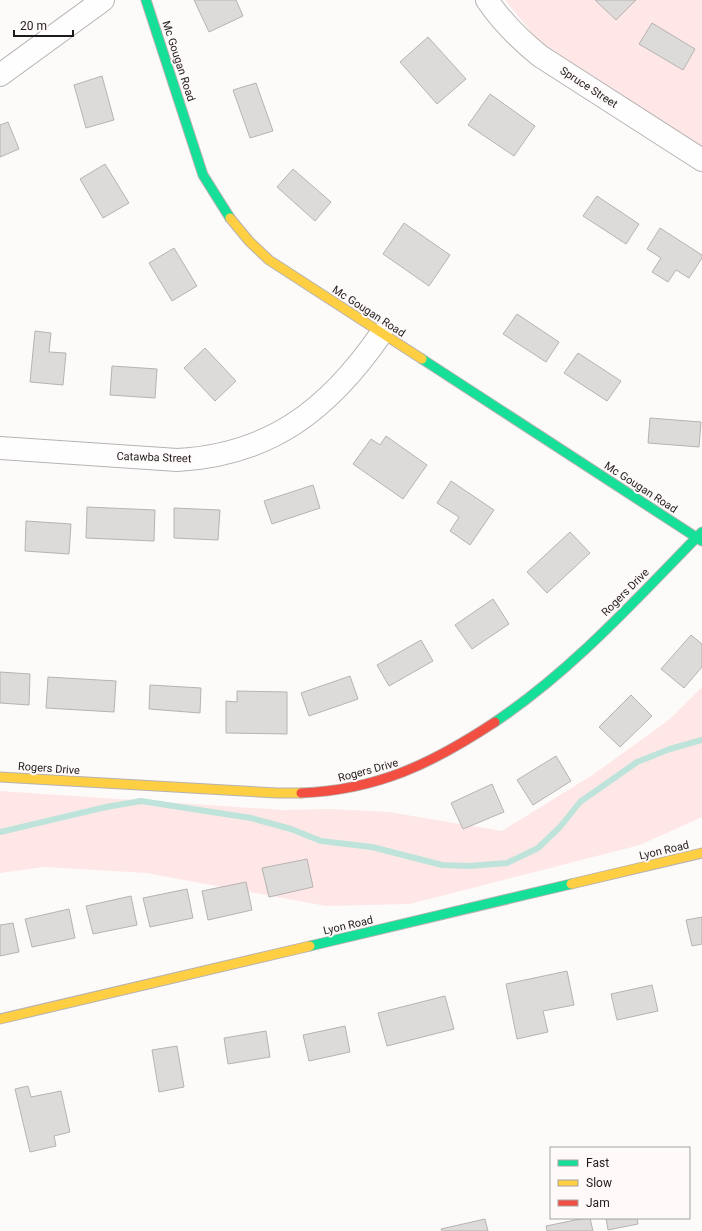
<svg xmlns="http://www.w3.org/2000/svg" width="702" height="1231" font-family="Roboto,sans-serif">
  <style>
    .green { fill: #fee7e6 }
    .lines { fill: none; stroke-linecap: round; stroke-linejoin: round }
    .stream { stroke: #bde3da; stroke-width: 6 }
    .building { fill: #dddada; stroke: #b6b3b2 }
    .street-casing { stroke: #b6b2b2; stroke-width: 24 }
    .fast-casing { stroke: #b6b2b2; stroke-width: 11 }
    .slow-casing { stroke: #b6b2b2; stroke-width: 11 }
    .jam-casing { stroke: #b6b2b2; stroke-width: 11 }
    .street { stroke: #fffefe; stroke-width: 22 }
    .fast { stroke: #16e098; stroke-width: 9 }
    .slow { stroke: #ffcf43; stroke-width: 9 }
    .jam { stroke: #f24e42; stroke-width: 9 }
    .labels { text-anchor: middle; stroke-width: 4; stroke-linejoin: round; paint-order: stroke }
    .street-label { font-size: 11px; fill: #1f1b1b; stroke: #fefaf9 }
  </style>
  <rect width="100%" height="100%" fill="#fdfbfa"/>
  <g class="green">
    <path d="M 505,0 L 702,0 L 702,147 L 549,54 Z"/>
    <path d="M 702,687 L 702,817 L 640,845 L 410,904 L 326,906 L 146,873 L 45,867 L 0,873 L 0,791 L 284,810 L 330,809 L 389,812 L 502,831 L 594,774 L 670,719 Z"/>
  </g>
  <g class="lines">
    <path class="stream" d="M 0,832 L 106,807 L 141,801 L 251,818 L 291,829 L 321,841 L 372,847 L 442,865 L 469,866 L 507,863 L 538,848 L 560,827 L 580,802 L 637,762 L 670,749 L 702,740"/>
  </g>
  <g class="building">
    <path d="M 194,0 L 236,0 L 243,16 L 209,32 Z"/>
    <path d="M 595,0 L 636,0 L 616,20 Z"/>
    <path d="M 652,23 L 695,49 L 683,70 L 639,44 Z"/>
    <path d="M 428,37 L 466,79 L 437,104 L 400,62 Z"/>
    <path d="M 102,76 L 114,120 L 86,128 L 74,85 Z"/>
    <path d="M 256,83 L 273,131 L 250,138 L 233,90 Z"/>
    <path d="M 490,94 L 535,126 L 514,156 L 468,125 Z"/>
    <path d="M 8,122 L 19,149 L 0,157 L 0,125 Z"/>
    <path d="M 105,164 L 129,203 L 103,218 L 80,179 Z"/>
    <path d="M 293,169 L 331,202 L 315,221 L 277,187 Z"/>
    <path d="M 597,196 L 639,224 L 626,244 L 583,216 Z"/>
    <path d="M 404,223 L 450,255 L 429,286 L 383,254 Z"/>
    <path d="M 660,228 L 702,255 L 702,258 L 689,278 L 676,270 L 668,282 L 652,272 L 661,258 L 647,249 Z"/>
    <path d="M 174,248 L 197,286 L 172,301 L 149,263 Z"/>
    <path d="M 517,314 L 559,342 L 546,362 L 503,334 Z"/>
    <path d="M 35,331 L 51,333 L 49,352 L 66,353 L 63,385 L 30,382 Z"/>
    <path d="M 205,348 L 236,381 L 215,401 L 184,368 Z"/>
    <path d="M 578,353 L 621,381 L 607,401 L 564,373 Z"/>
    <path d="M 112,366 L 157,369 L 155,398 L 110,395 Z"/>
    <path d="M 650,418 L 701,422 L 699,447 L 648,443 Z"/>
    <path d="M 386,436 L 427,465 L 403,499 L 353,464 L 371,439 L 380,445 Z"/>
    <path d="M 451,481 L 494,510 L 470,545 L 450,531 L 459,517 L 437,503 Z"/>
    <path d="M 313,485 L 320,508 L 272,524 L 264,501 Z"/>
    <path d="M 87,507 L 155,510 L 154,541 L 86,538 Z"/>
    <path d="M 174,508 L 220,510 L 218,540 L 174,538 Z"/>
    <path d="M 26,521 L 71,524 L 69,554 L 25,551 Z"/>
    <path d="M 570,532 L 590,553 L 547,593 L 527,572 Z"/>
    <path d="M 493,599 L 509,624 L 472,649 L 455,625 Z"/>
    <path d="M 691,635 L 702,644 L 702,667 L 684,688 L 661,669 Z"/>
    <path d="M 421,640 L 433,661 L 389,686 L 377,665 Z"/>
    <path d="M 0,672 L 30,674 L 29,705 L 0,703 Z"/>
    <path d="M 350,676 L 358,699 L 309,716 L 301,693 Z"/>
    <path d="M 48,677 L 116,681 L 114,712 L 46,708 Z"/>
    <path d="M 150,685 L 201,688 L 200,713 L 149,709 Z"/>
    <path d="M 237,691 L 287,692 L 287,734 L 226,733 L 226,701 L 237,702 Z"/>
    <path d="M 631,695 L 652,716 L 620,747 L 599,727 Z"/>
    <path d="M 556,756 L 571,781 L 533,805 L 517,780 Z"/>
    <path d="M 492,784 L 504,812 L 463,829 L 451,803 Z"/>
    <path d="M 307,859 L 313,887 L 269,897 L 262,868 Z"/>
    <path d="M 246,882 L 252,910 L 208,920 L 202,891 Z"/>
    <path d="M 187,889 L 193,918 L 150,927 L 143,898 Z"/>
    <path d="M 131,896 L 137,925 L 93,934 L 86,906 Z"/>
    <path d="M 69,909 L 75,938 L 32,947 L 25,919 Z"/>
    <path d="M 702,917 L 702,944 L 692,946 L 686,920 Z"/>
    <path d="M 13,923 L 19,952 L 0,956 L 0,925 Z"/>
    <path d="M 567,971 L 574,1005 L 543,1011 L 548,1032 L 517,1039 L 506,984 Z"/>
    <path d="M 652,985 L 658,1011 L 617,1020 L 611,994 Z"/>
    <path d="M 445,996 L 454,1029 L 387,1046 L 378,1013 Z"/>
    <path d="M 345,1026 L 350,1052 L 309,1061 L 303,1035 Z"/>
    <path d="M 266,1031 L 270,1057 L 228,1064 L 224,1038 Z"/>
    <path d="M 177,1046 L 184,1087 L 159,1092 L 152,1050 Z"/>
    <path d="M 28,1086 L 31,1097 L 61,1091 L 70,1132 L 54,1136 L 56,1146 L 30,1152 L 15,1089 Z"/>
    <path d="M 585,1218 L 590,1218 L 593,1231 L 547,1231 L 546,1226 Z"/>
    <path d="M 606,1218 L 637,1218 L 638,1224 L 608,1230 Z"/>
    <path d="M 485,1219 L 488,1231 L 442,1231 L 441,1229 Z"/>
  </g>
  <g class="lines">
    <g class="street-casing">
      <g id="street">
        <path d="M 487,0 C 502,22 519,39 540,56 L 702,160"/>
        <path d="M 0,75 L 103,0"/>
        <path d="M 0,448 L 177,460 C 271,455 329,409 381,334"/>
      </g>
    </g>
    <g class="fast-casing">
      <g id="fast">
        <path d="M 146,0 L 203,175 L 230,218"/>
        <path d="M 422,359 L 702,541"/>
        <path d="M 495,722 C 574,669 636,599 702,532"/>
        <path d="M 310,946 L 571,884"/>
      </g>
    </g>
    <g class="slow-casing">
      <g id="slow">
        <path d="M 230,218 L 249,241 L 269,260 L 422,359"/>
        <path d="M 0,777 L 277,793 L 301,793"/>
        <path d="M 571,884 L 702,853"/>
        <path d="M 0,1019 L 310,946"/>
      </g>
    </g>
    <g class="jam-casing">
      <path id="jam" d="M 301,793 C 378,790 433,763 495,722"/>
    </g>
    <use href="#street" class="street"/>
    <use href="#fast" class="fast"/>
    <use href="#slow" class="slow"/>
    <use href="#jam" class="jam"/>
  </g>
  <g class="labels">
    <g class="street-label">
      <text transform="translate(179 61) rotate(72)" y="4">Mc Gougan Road</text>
      <text transform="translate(589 87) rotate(33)" y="4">Spruce Street</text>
      <text transform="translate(369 311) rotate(33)" y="4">Mc Gougan Road</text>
      <text transform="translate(154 457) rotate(2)" y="4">Catawba Street</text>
      <text transform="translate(641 487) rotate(33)" y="4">Mc Gougan Road</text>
      <text transform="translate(625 592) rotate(-45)" y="4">Rogers Drive</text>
      <text transform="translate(49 768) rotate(4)" y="4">Rogers Drive</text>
      <text transform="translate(368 770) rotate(-15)" y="4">Rogers Drive</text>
      <text transform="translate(664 850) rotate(-13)" y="4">Lyon Road</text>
      <text transform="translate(348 925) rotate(-13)" y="4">Lyon Road</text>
    </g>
  </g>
  <rect x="550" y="1147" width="140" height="72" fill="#fefaf9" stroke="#a5a1a0"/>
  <rect x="558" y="1160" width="20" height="6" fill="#16e098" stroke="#a5a1a0"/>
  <text x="586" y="1167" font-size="12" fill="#1f1b1b">Fast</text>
  <rect x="558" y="1180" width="20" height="6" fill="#ffcf43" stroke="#a5a1a0"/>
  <text x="586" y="1187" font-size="12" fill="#1f1b1b">Slow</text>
  <rect x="558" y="1200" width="20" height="6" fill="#f24e42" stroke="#a5a1a0"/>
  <text x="586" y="1207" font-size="12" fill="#1f1b1b">Jam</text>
  <path d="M14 30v6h59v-6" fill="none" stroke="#1f1b1b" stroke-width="2"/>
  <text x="20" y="30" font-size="12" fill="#1f1b1b" stroke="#fefaf9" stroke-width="3" paint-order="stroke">20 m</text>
</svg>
